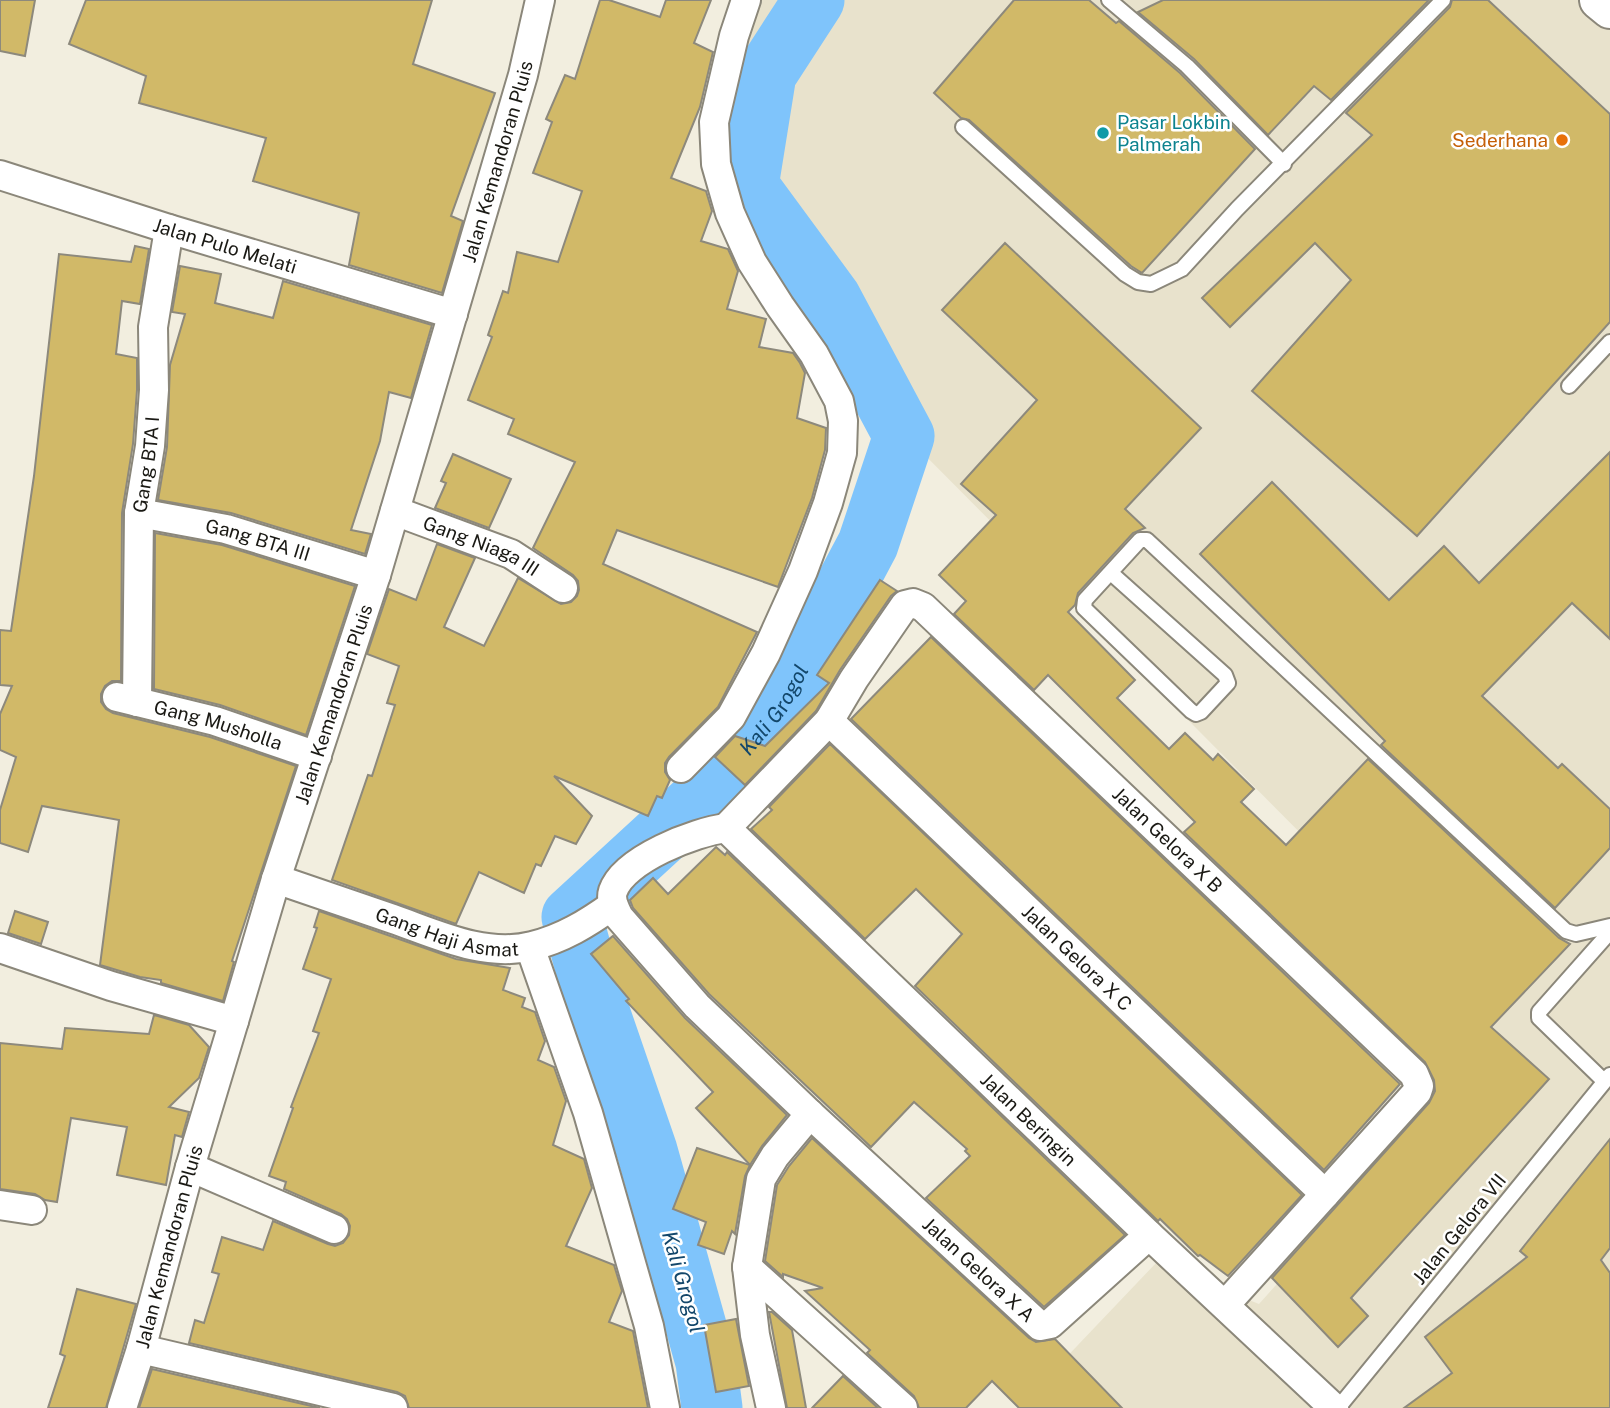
<svg xmlns="http://www.w3.org/2000/svg" width="1610" height="1408" font-family="'Public Sans',sans-serif">
  <style>
    .built { fill: #e8e2cc }
    .lines { fill: none; stroke-linecap: round; stroke-linejoin: round }
    .river { stroke: #7fc4fb; stroke-width: 61 }
    .building { fill: #d1b968; stroke: #8d897c; stroke-width: 2 }
    .service-casing { stroke: #8b877a; stroke-width: 18 }
    .minor-casing { stroke: #8b877a; stroke-width: 32 }
    .secondary-casing { stroke: #8b877a; stroke-width: 42 }
    .service { stroke: #fff; stroke-width: 14 }
    .minor { stroke: #fff; stroke-width: 28 }
    .secondary { stroke: #fff; stroke-width: 38 }
    .culture-dot { fill: #0f9aa8; stroke: #fff; stroke-width: 2.5 }
    .food-dot { fill: #e8710a; stroke: #fff; stroke-width: 2.5 }
    .labels { text-anchor: middle; stroke-width: 5; stroke-linejoin: round; paint-order: stroke }
    .culture-label { font-size: 19px; fill: #0d838f; stroke: #fff; text-anchor: start }
    .food-label { font-size: 19px; fill: #c56008; stroke: #fff; text-anchor: end }
    .street-label { font-size: 19px; fill: #1a1914; stroke: #fff }
    .water-label { font-size: 21px; font-style: italic; fill: #13476b; stroke: #fff }
  </style>
  <rect width="100%" height="100%" fill="#f2eedf"/>
  <path class="built" d="M 753,0 L 1610,0 L 1610,1408 L 1018,1408 L 1156,1263 L 1259,1304 L 1500,1034 L 886,416 L 745,193 L 746,5 Z"/>
  <g class="lines">
    <path class="river" id="s1" d="M 712,1408 L 706,1362 L 647,1151 L 592,991 L 572,917 L 720,781 L 781,708 L 868,544 L 904,436 L 831,299 L 748,186 L 766,74 L 814,0"/>
  </g>
  <g class="building">
    <path d="M 0,0 L 35,0 L 25,56 L 0,51 Z"/>
    <path d="M 86,0 L 432,0 L 413,64 L 495,93 L 451,216 L 463,221 L 442,293 L 349,265 L 359,213 L 253,181 L 266,138 L 139,103 L 146,76 L 69,44 Z"/>
    <path d="M 600,0 L 609,0 L 660,17 L 666,0 L 711,0 L 694,43 L 713,52 L 700,107 L 671,178 L 706,191 L 712,211 L 701,241 L 728,249 L 738,271 L 727,309 L 766,319 L 759,347 L 793,353 L 800,363 L 805,373 L 797,418 L 826,428 L 825,450 L 812,498 L 778,587 L 617,530 L 603,564 L 757,632 L 718,707 L 669,757 L 665,763 L 665,772 L 670,780 L 662,798 L 657,796 L 648,816 L 554,776 L 592,816 L 576,844 L 555,836 L 541,866 L 536,864 L 524,893 L 479,872 L 456,924 L 332,880 L 368,775 L 372,776 L 395,705 L 387,703 L 399,666 L 367,654 L 389,589 L 416,600 L 437,544 L 475,558 L 444,627 L 484,646 L 518,578 L 561,604 L 571,602 L 577,596 L 579,590 L 578,581 L 573,575 L 533,548 L 575,462 L 508,434 L 514,419 L 468,400 L 492,337 L 488,335 L 503,291 L 508,293 L 517,252 L 558,262 L 582,191 L 533,173 L 552,122 L 546,119 L 565,75 L 575,79 Z"/>
    <path d="M 1014,0 L 1089,0 L 1116,23 L 1119,21 L 1180,73 L 1255,149 L 1142,273 L 1131,266 L 969,120 L 961,118 L 934,93 Z"/>
    <path d="M 1163,0 L 1429,0 L 1331,100 L 1314,86 L 1268,135 L 1194,59 L 1138,12 Z"/>
    <path d="M 1452,0 L 1488,0 L 1610,114 L 1610,322 L 1417,536 L 1252,391 L 1351,280 L 1315,243 L 1230,327 L 1202,298 L 1372,135 L 1346,113 L 1450,7 Z"/>
    <path d="M 1005,243 L 1201,428 L 1125,509 L 1145,528 L 1133,533 L 1078,593 L 1075,605 L 1068,612 L 1135,680 L 1117,698 L 1169,749 L 1185,733 L 1213,760 L 1218,754 L 1254,789 L 1241,802 L 1286,845 L 1368,759 L 1559,938 L 1570,944 L 1491,1027 L 1549,1079 L 1351,1298 L 1368,1316 L 1338,1347 L 1272,1278 L 1429,1103 L 1435,1091 L 1434,1080 L 1425,1062 L 1184,832 L 1195,822 L 1048,675 L 1034,690 L 954,614 L 966,601 L 939,575 L 996,515 L 961,484 L 1037,400 L 942,310 Z"/>
    <path d="M 135,246 L 149,249 L 140,304 L 122,301 L 116,354 L 137,358 L 137,390 L 133,444 L 122,513 L 121,681 L 112,681 L 105,686 L 101,694 L 101,702 L 106,709 L 113,713 L 210,737 L 296,766 L 232,961 L 234,962 L 223,1001 L 161,983 L 161,980 L 140,977 L 100,965 L 119,820 L 42,806 L 28,852 L 0,843 L 0,810 L 16,757 L 0,750 L 0,714 L 12,686 L 0,685 L 0,630 L 11,631 L 34,476 L 59,254 L 131,262 Z"/>
    <path d="M 180,266 L 221,274 L 215,303 L 273,318 L 283,281 L 432,325 L 411,398 L 389,392 L 380,441 L 351,530 L 371,534 L 365,554 L 231,513 L 158,500 L 167,447 L 170,365 L 185,314 L 172,312 Z"/>
    <path d="M 1610,452 L 1610,639 L 1572,603 L 1482,696 L 1558,768 L 1562,764 L 1610,809 L 1610,848 L 1555,908 L 1381,745 L 1385,741 L 1200,554 L 1272,482 L 1389,600 L 1444,546 L 1479,583 Z"/>
    <path d="M 453,454 L 511,479 L 489,528 L 435,508 L 446,483 L 441,481 Z"/>
    <path d="M 155,533 L 222,545 L 355,586 L 306,735 L 220,705 L 154,689 Z"/>
    <path d="M 880,580 L 897,591 L 891,596 L 840,670 L 816,711 L 745,785 L 715,757 L 735,736 L 765,746 L 829,683 L 817,675 Z"/>
    <path d="M 931,637 L 1400,1084 L 1324,1170 L 851,719 Z"/>
    <path d="M 830,744 L 1302,1195 L 1228,1276 L 1200,1255 L 1198,1256 L 1160,1219 L 1158,1221 L 915,986 L 962,934 L 916,889 L 865,939 L 751,829 L 772,810 L 769,807 Z"/>
    <path d="M 716,847 L 725,855 L 727,852 L 1125,1235 L 1044,1307 L 926,1198 L 970,1156 L 965,1151 L 967,1149 L 914,1102 L 871,1147 L 709,994 L 633,908 L 630,900 L 653,878 L 668,894 Z"/>
    <path d="M 15,911 L 48,922 L 41,944 L 8,933 Z"/>
    <path d="M 319,911 L 456,959 L 510,968 L 503,990 L 525,998 L 522,1007 L 535,1012 L 545,1041 L 538,1060 L 554,1067 L 566,1101 L 553,1145 L 584,1159 L 592,1188 L 566,1246 L 614,1265 L 622,1291 L 609,1322 L 633,1331 L 648,1408 L 409,1408 L 405,1396 L 397,1392 L 189,1343 L 195,1320 L 204,1323 L 219,1274 L 212,1272 L 222,1237 L 263,1250 L 273,1221 L 328,1244 L 335,1246 L 343,1243 L 349,1235 L 350,1226 L 347,1219 L 341,1214 L 284,1189 L 286,1182 L 269,1176 L 293,1108 L 291,1107 L 319,1033 L 313,1031 L 331,979 L 303,969 L 317,928 L 314,927 Z"/>
    <path d="M 613,936 L 685,1018 L 787,1115 L 762,1146 L 750,1165 L 696,1108 L 713,1092 L 626,1001 L 629,999 L 591,954 Z"/>
    <path d="M 154,1015 L 189,1025 L 209,1047 L 199,1078 L 169,1107 L 189,1112 L 182,1137 L 175,1135 L 166,1185 L 117,1175 L 127,1127 L 71,1118 L 57,1202 L 45,1200 L 35,1194 L 0,1189 L 0,1043 L 62,1049 L 65,1028 L 149,1034 Z"/>
    <path d="M 812,1138 L 1029,1338 L 1036,1342 L 1055,1339 L 1122,1408 L 1019,1408 L 992,1381 L 966,1408 L 919,1408 L 914,1396 L 867,1353 L 870,1350 L 805,1291 L 823,1288 L 783,1274 L 783,1277 L 765,1261 L 777,1185 L 789,1166 Z"/>
    <path d="M 1610,1139 L 1610,1248 L 1601,1260 L 1610,1273 L 1610,1408 L 1404,1408 L 1452,1373 L 1425,1337 L 1527,1257 L 1520,1251 Z"/>
    <path d="M 697,1148 L 750,1165 L 745,1176 L 735,1234 L 732,1231 L 724,1254 L 698,1245 L 706,1222 L 673,1209 Z"/>
    <path d="M 77,1289 L 136,1304 L 106,1408 L 48,1408 L 65,1356 L 60,1354 Z"/>
    <path d="M 769,1312 L 772,1312 L 792,1330 L 806,1408 L 787,1408 Z"/>
    <path d="M 736,1319 L 749,1386 L 716,1392 L 704,1325 Z"/>
    <path d="M 152,1369 L 320,1408 L 139,1408 Z"/>
    <path d="M 843,1376 L 878,1408 L 812,1408 Z"/>
  </g>
  <g class="lines">
    <g class="service-casing">
      <g id="service">
        <path d="M 1109,0 L 1187,66 L 1284,164"/>
        <path d="M 963,127 L 1125,274 L 1138,282 L 1151,284 L 1182,269 L 1237,209 L 1443,0"/>
        <path d="M 1569,386 L 1610,342"/>
        <path d="M 1111,573 L 1225,675 L 1228,683 L 1201,712 L 1196,714 L 1191,711 L 1084,608 L 1085,600 L 1140,540 L 1147,540 L 1566,931 L 1576,934 L 1610,926"/>
        <path d="M 1604,1081 L 1539,1018 L 1539,1012 L 1610,932"/>
        <path d="M 1338,1408 L 1610,1075"/>
      </g>
    </g>
    <g class="minor-casing">
      <g id="minor">
        <path id="s2" d="M 0,175 L 169,229 L 453,314"/>
        <path id="s3" d="M 395,511 L 511,554 L 563,588"/>
        <path id="s4" d="M 139,513 L 226,529 L 376,575"/>
        <path id="s5" d="M 117,697 L 215,721 L 317,756"/>
        <path id="s6" d="M 137,702 L 139,513 L 150,446 L 154,390 L 153,327 L 169,229"/>
        <path id="s7" d="M 829,721 L 1325,1194"/>
        <path d="M 681,768 L 731,717 L 766,653 L 803,571 L 828,503 L 842,453 L 843,421 L 839,401 L 814,354 L 780,306 L 752,262 L 730,213 L 716,164 L 714,122 L 734,36 L 746,0"/>
        <path id="s8" d="M 726,828 L 829,721 L 854,679 L 896,618 L 905,605 L 913,603 L 923,607 L 1414,1074 L 1419,1086 L 1417,1092 L 1225,1305"/>
        <path id="s9" d="M 726,828 C 695,832 624,859 613,891 C 610,900 615,909 619,917 L 697,1006 L 810,1114 L 1040,1326 L 1050,1324 L 1149,1235"/>
        <path id="s10" d="M 726,828 L 1149,1235 L 1334,1408"/>
        <path id="s11" d="M 276,879 C 315,892 354,906 393,919 C 436,934 485,958 532,946 C 562,939 588,923 613,905"/>
        <path d="M 530,947 L 588,1113 L 649,1326 L 665,1408"/>
        <path d="M 0,948 L 111,986 L 234,1021"/>
        <path d="M 190,1167 L 334,1229"/>
        <path d="M 0,1205 L 32,1210"/>
        <path d="M 747,1267 L 903,1408"/>
        <path d="M 141,1349 L 393,1408"/>
        <path id="s12" d="M 122,1408 L 141,1349 L 190,1167 L 234,1021 L 276,879 L 376,575 L 523,75 L 540,0"/>
        <path d="M 771,1408 L 755,1335 L 747,1267 L 761,1179 L 775,1156 L 810,1114"/>
      </g>
    </g>
    <g class="secondary-casing">
      <path id="secondary" d="M 1599,0 L 1610,9"/>
    </g>
    <use href="#service" class="service"/>
    <use href="#minor" class="minor"/>
    <use href="#secondary" class="secondary"/>
  </g>
  <circle class="culture-dot" cx="1103" cy="133" r="7"/>
  <circle class="food-dot" cx="1562" cy="140" r="7"/>
  <g class="labels">
    <g class="culture-label">
      <text x="1117" y="129">Pasar Lokbin<tspan x="1117" dy="22">Palmerah</tspan></text>
    </g>
    <g class="food-label">
      <text x="1548" y="147">Sederhana</text>
    </g>
    <g class="street-label">
      <text dy="7" stroke="none"><textPath href="#s12" startOffset="1302">Jalan Kemandoran Pluis</textPath></text>
      <text dy="7" stroke="none"><textPath href="#s2" startOffset="236">Jalan Pulo Melati</textPath></text>
      <text dy="7" stroke="none"><textPath href="#s6" startOffset="238">Gang BTA I</textPath></text>
      <text dy="7" stroke="none"><textPath href="#s4" startOffset="122">Gang BTA III</textPath></text>
      <text dy="7" stroke="none"><textPath href="#s3" startOffset="93">Gang Niaga III</textPath></text>
      <text dy="7" stroke="none"><textPath href="#s12" startOffset="735">Jalan Kemandoran Pluis</textPath></text>
      <text dy="7" stroke="none"><textPath href="#s5" startOffset="105">Gang Musholla</textPath></text>
      <text dy="7" stroke="none"><textPath href="#s8" startOffset="644">Jalan Gelora X B</textPath></text>
      <text dy="7" stroke="none"><textPath href="#s11" startOffset="180">Gang Haji Asmat</textPath></text>
      <text dy="7" stroke="none"><textPath href="#s7" startOffset="343">Jalan Gelora X C</textPath></text>
      <text dy="7" stroke="none"><textPath href="#s10" startOffset="420">Jalan Beringin</textPath></text>
      <text transform="translate(1459 1229) rotate(-51)" y="7">Jalan Gelora VII</text>
      <text dy="7" stroke="none"><textPath href="#s12" startOffset="168">Jalan Kemandoran Pluis</textPath></text>
      <text dy="7" stroke="none"><textPath href="#s9" startOffset="665">Jalan Gelora X A</textPath></text>
    </g>
    <g class="water-label">
      <text dy="7" stroke="none"><textPath href="#s1" startOffset="802">Kali Grogol</textPath></text>
      <text transform="translate(683 1282) rotate(74)" y="7">Kali Grogol</text>
    </g>
  </g>
</svg>
